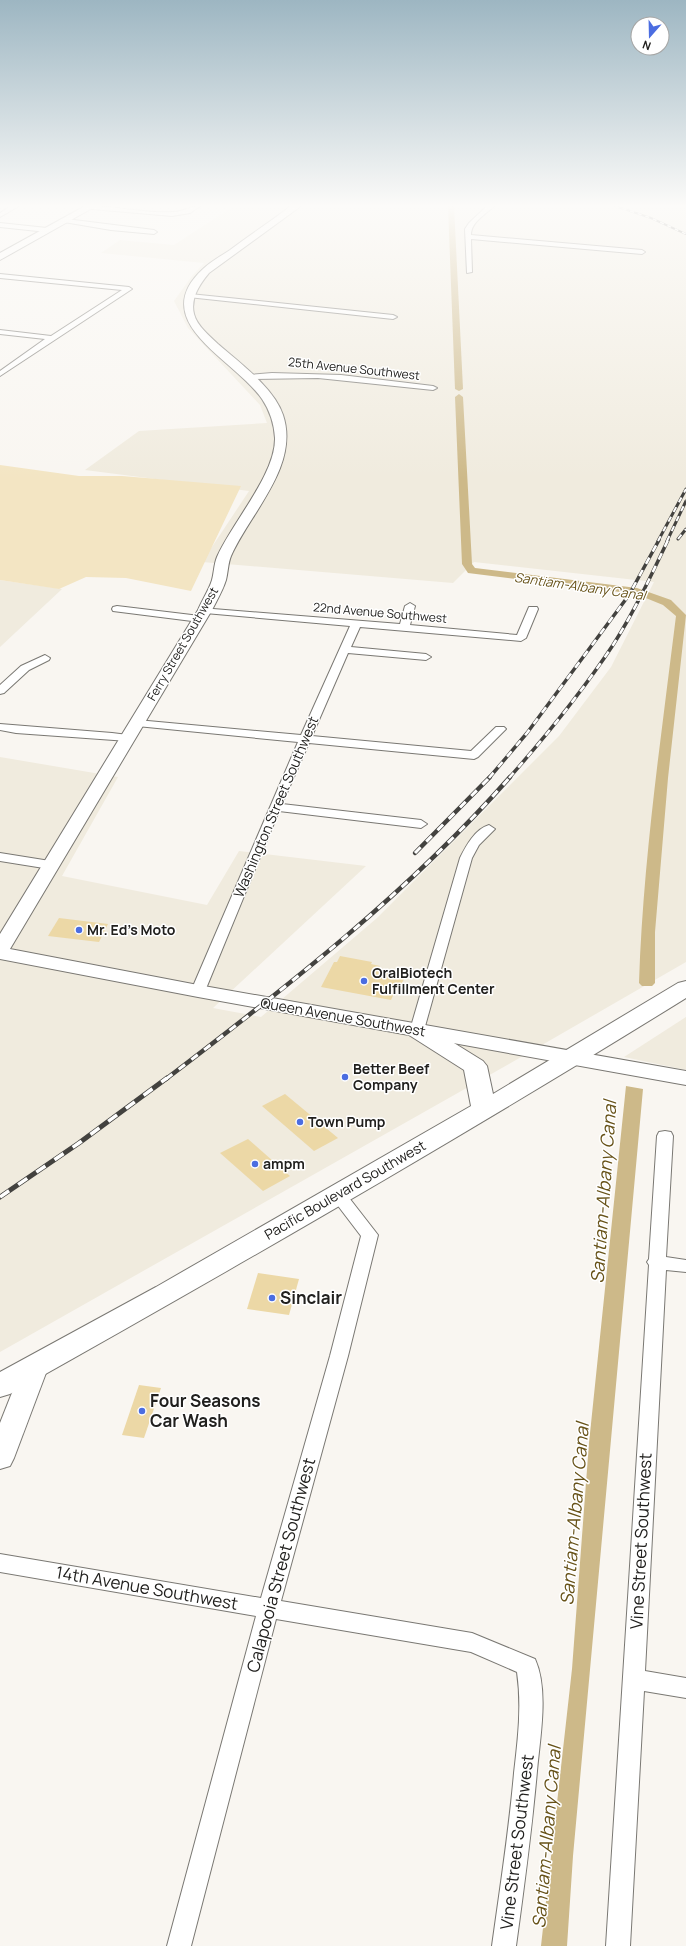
<svg xmlns="http://www.w3.org/2000/svg" width="686" height="1946" font-family="Manrope,sans-serif">
  <style>
    .built { fill: #f0ebde }
    .green { fill: #f3e5c3 }
    .water { fill: #cdb989 }
    .lines { fill: none; stroke-linecap: round; stroke-linejoin: round }
    .canal { fill: #cdb989; fill-rule: evenodd }
    .building { fill: #ecd8a6 }
    .street-casing { stroke: #7a7873; stroke-width: 2 }
    .secondary-casing { stroke: #7a7873; stroke-width: 2 }
    .primary-casing { stroke: #7a7873; stroke-width: 2 }
    .street { fill: #fff; fill-rule: evenodd }
    .secondary { fill: #fff; fill-rule: evenodd }
    .primary { fill: #fff; fill-rule: evenodd }
    .rail-far4-casing { stroke: #43423f; stroke-width: 2 }
    .rail-far3-casing { stroke: #43423f; stroke-width: 3 }
    .rail-far2-casing { stroke: #43423f; stroke-width: 3.5 }
    .rail-far1-casing { stroke: #43423f; stroke-width: 4.5 }
    .rail-casing { stroke: #43423f; stroke-width: 5 }
    .rail-far4 { stroke: #fff; stroke-width: 1.5; stroke-dasharray: 4; stroke-linecap: butt }
    .rail-far3 { stroke: #fff; stroke-width: 2; stroke-dasharray: 5.5; stroke-linecap: butt }
    .rail-far2 { stroke: #fff; stroke-width: 2.5; stroke-dasharray: 7; stroke-linecap: butt }
    .rail-far1 { stroke: #fff; stroke-width: 3; stroke-dasharray: 8; stroke-linecap: butt }
    .rail { stroke: #fff; stroke-width: 3.5; stroke-dasharray: 11; stroke-linecap: butt }
    .poi-dot { fill: #4b6de1; stroke: #fff; stroke-width: 1.5 }
    .labels { text-anchor: middle; stroke-width: 3; stroke-linejoin: round; paint-order: stroke }
    .far-street-label { font-size: 12px; fill: #21201e; stroke: #fff }
    .far-water-label { font-size: 13px; font-style: italic; fill: #675218; stroke: #fff }
    .street-label { font-size: 14px; fill: #21201e; stroke: #fff }
    .poi-label { font-size: 14px; font-weight: bold; fill: #21201e; stroke: #fff; text-anchor: start }
    .near-poi-label { font-size: 17px; font-weight: bold; fill: #21201e; stroke: #fff; text-anchor: start }
    .near-street-label { font-size: 17px; fill: #21201e; stroke: #fff }
    .near-water-label { font-size: 18px; font-style: italic; fill: #675218; stroke: #fff }
  </style>
  <rect width="100%" height="100%" fill="#f9f6f1"/>
  <g class="built">
    <path d="M 234,206 L 686,206 L 686,962 L 509,1064 L 0,1352 L 0,757 L 118,777 L 62,876 L 207,905 L 239,851 L 366,866 L 213,1008 L 261,1017 L 377,918 L 559,736 L 611,667 L 654,582 L 474,562 L 453,583 L 202,562 L 249,491 L 85,470 L 139,431 L 267,423 L 260,405 L 188,328 L 174,301 L 192,276 L 204,263 L 101,253 L 120,240 L 174,245 Z"/>
    <path d="M 0,580 L 62,589 L 0,647 Z"/>
    <path d="M 686,1017 L 686,1070 L 624,1057 Z"/>
  </g>
  <path class="green" d="M 0,465 L 79,476 L 122,476 L 241,486 L 191,591 L 126,578 L 86,577 L 59,589 L 0,580 Z"/>
  <path class="water" d="M 626,1086 L 643,1089 L 573,1856 L 567,1946 L 541,1946 L 572,1669 L 589,1443 Z"/>
  <g class="lines">
    <g class="canal">
      <path d="M 448,206 L 454,206 L 463,389 L 459,391 L 455,389 Z"/>
      <path d="M 459,394 L 463,397 L 472,564 L 475,568 L 637,588 L 671,600 L 686,615 L 668,778 L 655,932 L 655,983 L 652,986 L 642,986 L 639,983 C 643,860 661,738 676,616 L 663,605 L 636,594 L 468,573 L 462,564 L 455,397 Z"/>
    </g>
  </g>
  <g class="building">
    <path d="M 59,918 L 108,924 L 99,942 L 48,936 Z"/>
    <path d="M 340,956 L 372,962 L 371,964 L 380,966 L 377,970 L 406,975 L 398,991 L 395,991 L 391,1000 L 321,987 L 334,962 L 337,962 Z"/>
    <path d="M 285,1094 L 338,1138 L 314,1151 L 262,1106 Z"/>
    <path d="M 248,1139 L 290,1176 L 263,1191 L 220,1153 Z"/>
    <path d="M 258,1273 L 299,1279 L 289,1315 L 247,1309 Z"/>
    <path d="M 139,1385 L 161,1388 L 144,1438 L 122,1435 Z"/>
  </g>
  <g class="lines">
    <g class="street-casing">
      <g id="street">
        <path d="M 11,206 L 19,206 L 0,217 L 0,213 Z"/>
        <path d="M 90,206 C 117,206 146,214 173,212 C 183,212 190,206 200,206 L 190,213 L 172,216 L 92,209 Z"/>
        <path d="M 487,206 L 494,206 C 485,215 471,222 471,235 L 642,250 L 645,252 L 642,254 L 471,239 L 472,272 L 467,273 L 465,229 L 469,223 Z"/>
        <path d="M 66,219 L 154,230 L 157,232 L 154,234 L 111,230 L 64,222 L 63,221 Z"/>
        <path d="M 0,223 L 47,228 L 50,230 L 47,232 L 0,227 Z"/>
        <path d="M 0,274 L 129,287 L 132,289 L 0,376 L 0,371 L 45,339 L 0,334 L 0,330 L 51,336 L 122,290 L 0,278 Z"/>
        <path d="M 190,294 L 393,315 L 397,317 L 393,319 L 188,297 L 187,296 Z"/>
        <path d="M 272,373 L 341,375 L 433,386 L 437,388 L 433,390 L 318,378 L 249,379 L 245,377 L 249,375 Z"/>
        <path d="M 410,603 L 415,606 L 410,625 L 517,635 L 529,607 L 537,607 L 538,609 L 526,638 L 521,641 L 360,627 L 351,647 L 426,654 L 431,657 L 426,660 L 348,653 L 312,736 L 471,751 L 496,727 L 504,727 L 506,729 L 478,757 L 474,759 L 309,743 L 282,804 L 421,820 L 427,824 L 421,828 L 279,811 L 205,991 L 203,994 L 193,994 L 191,991 L 298,742 L 137,726 L 131,723 L 137,720 L 301,735 L 350,626 L 205,613 L 200,610 L 201,608 L 400,624 L 405,606 Z"/>
        <path d="M 117,606 L 200,616 L 205,619 L 200,622 L 113,611 L 112,609 L 113,607 Z"/>
        <path d="M 45,655 L 50,658 L 49,660 L 29,670 L 4,693 L 0,694 L 0,685 L 21,666 Z"/>
        <path d="M 0,724 L 112,733 L 128,735 L 134,738 L 128,741 L 16,733 L 0,730 Z"/>
        <path d="M 489,825 L 495,829 L 479,845 L 472,858 L 424,1030 L 422,1033 L 412,1033 L 410,1030 L 460,858 C 466,846 475,829 489,825 Z"/>
        <path d="M 0,853 L 50,861 L 55,862 L 56,865 L 55,868 L 50,869 L 0,861 Z"/>
        <path d="M 665,1131 L 671,1132 L 673,1136 L 666,1257 L 686,1260 L 686,1272 L 666,1270 L 645,1671 L 686,1678 L 686,1698 L 644,1691 L 630,1946 L 606,1946 L 649,1265 L 647,1262 L 649,1259 L 657,1136 L 659,1132 Z"/>
        <path d="M 337,1188 L 343,1190 L 378,1235 L 348,1356 L 281,1601 L 472,1633 L 535,1659 C 549,1690 540,1737 537,1771 C 532,1829 524,1888 516,1946 L 492,1946 C 500,1888 509,1831 514,1773 C 518,1739 522,1706 517,1672 L 471,1652 L 276,1619 L 191,1946 L 167,1946 L 256,1616 L 0,1572 L 0,1554 L 261,1598 L 330,1356 L 361,1236 L 329,1194 L 331,1190 Z"/>
      </g>
    </g>
    <g class="secondary-casing">
      <g id="secondary">
        <path d="M 85,206 L 96,206 L 0,260 L 0,253 Z"/>
        <path d="M 291,206 L 301,206 L 209,273 C 200,284 190,298 194,314 C 197,326 210,336 218,344 C 240,363 274,388 283,415 C 300,466 250,513 231,556 C 228,563 228,572 226,580 C 223,590 217,600 212,610 L 10,949 L 198,985 L 686,1071 L 686,1085 L 198,997 L 0,959 L 0,934 L 198,610 C 202,600 209,590 212,580 C 214,573 214,564 217,557 C 231,524 276,474 275,438 C 274,423 270,411 262,399 C 236,360 145,322 203,269 C 210,262 221,256 230,250 C 250,235 271,221 291,206 Z"/>
        <path d="M 36,1355 L 45,1358 L 49,1365 L 14,1458 L 10,1466 L 0,1469 L 0,1423 L 23,1365 L 27,1358 Z"/>
      </g>
    </g>
    <g class="primary-casing">
      <path id="primary" d="M 686,981 L 686,998 C 464,1136 238,1266 10,1394 L 0,1397 L 0,1372 L 156,1287 L 471,1106 L 464,1070 L 409,1035 L 406,1030 L 409,1025 L 417,1023 L 425,1025 L 483,1061 L 487,1066 L 493,1094 L 678,983 Z"/>
    </g>
    <use href="#street" class="street"/>
    <use href="#secondary" class="secondary"/>
    <use href="#primary" class="primary"/>
    <g class="rail-far4-casing">
      <path id="rail-far4" d="M 615,206 L 651,218 L 686,234"/>
    </g>
    <g class="rail-far3-casing">
      <g id="rail-far3">
        <path d="M 678,539 L 686,529"/>
        <path d="M 658,541 L 686,489"/>
        <path d="M 667,541 L 686,501"/>
      </g>
    </g>
    <g class="rail-far2-casing">
      <g id="rail-far2">
        <path d="M 489,778 L 527,733 L 629,595 L 659,540"/>
        <path d="M 509,778 C 546,736 582,692 613,645 C 634,612 651,576 668,540"/>
      </g>
    </g>
    <g class="rail-far1-casing">
      <g id="rail-far1">
        <path d="M 415,853 L 490,777"/>
        <path d="M 166,1079 C 287,987 409,892 510,777"/>
      </g>
    </g>
    <g class="rail-casing">
      <path id="rail" d="M 0,1197 L 79,1143 L 167,1078"/>
    </g>
    <use href="#rail-far4" class="rail-far4"/>
    <use href="#rail-far3" class="rail-far3"/>
    <use href="#rail-far2" class="rail-far2"/>
    <use href="#rail-far1" class="rail-far1"/>
    <use href="#rail" class="rail"/>
  </g>
  <linearGradient id="sky" x2="0" y2="1"><stop stop-color="#9db6c2"/><stop offset="0.43" stop-color="#fcfbf9"/><stop offset="1" stop-color="#fcfbf9" stop-opacity="0"/></linearGradient>
  <rect width="686" height="479" fill="url(#sky)"/>
  <g class="poi-dot">
    <circle cx="79" cy="930" r="4"/>
    <circle cx="364" cy="981" r="4"/>
    <circle cx="345" cy="1077" r="4"/>
    <circle cx="300" cy="1122" r="4"/>
    <circle cx="255" cy="1164" r="4"/>
    <circle cx="272" cy="1298" r="4"/>
    <circle cx="142" cy="1411" r="4"/>
  </g>
  <g class="labels">
    <g class="far-street-label">
      <text transform="translate(354 369) rotate(6)" y="4">25th Avenue Southwest</text>
      <text transform="translate(380 613) rotate(5)" y="4">22nd Avenue Southwest</text>
      <text transform="translate(183 644) rotate(-60)" y="4">Ferry Street Southwest</text>
    </g>
    <g class="far-water-label">
      <text transform="translate(580 586) rotate(8)" y="5">Santiam-Albany Canal</text>
    </g>
    <g class="street-label">
      <text transform="translate(276 807) rotate(-67)" y="5">Washington Street Southwest</text>
      <text transform="translate(343 1017) rotate(10)" y="5">Queen Avenue Southwest</text>
      <text transform="translate(345 1190) rotate(-30)" y="5">Pacific Boulevard Southwest</text>
    </g>
    <g class="poi-label">
      <text x="87" y="935">Mr. Ed's Moto</text>
      <text x="372" y="978">OralBiotech<tspan x="372" dy="16">Fulfillment Center</tspan></text>
      <text x="353" y="1074">Better Beef<tspan x="353" dy="16">Company</tspan></text>
      <text x="308" y="1127">Town Pump</text>
      <text x="263" y="1169">ampm</text>
    </g>
    <g class="near-poi-label">
      <text x="280" y="1304">Sinclair</text>
      <text x="150" y="1407">Four Seasons<tspan x="150" dy="20">Car Wash</tspan></text>
    </g>
    <g class="near-street-label">
      <text transform="translate(641 1541) rotate(-87)" y="6">Vine Street Southwest</text>
      <text transform="translate(281 1565) rotate(-75)" y="6">Calapooia Street Southwest</text>
      <text transform="translate(147 1588) rotate(10)" y="6">14th Avenue Southwest</text>
      <text transform="translate(517 1842) rotate(-83)" y="6">Vine Street Southwest</text>
    </g>
    <g class="near-water-label">
      <text transform="translate(604 1192) rotate(-86)" y="6">Santiam-Albany Canal</text>
      <text transform="translate(575 1514) rotate(-85)" y="6">Santiam-Albany Canal</text>
      <text transform="translate(547 1837) rotate(-85)" y="6">Santiam-Albany Canal</text>
    </g>
  </g>
  <g transform="translate(650 36) rotate(200)"><circle r="19" fill="#ffffff" stroke="#a6a6a5"/>
  <path d="M0-3L7 15L0 10L-7 15Z" fill="#4b6de1"/>
  <text y="-6" font-size="11" font-weight="bold" text-anchor="middle" fill="#21201e">N</text>
  </g>
</svg>
